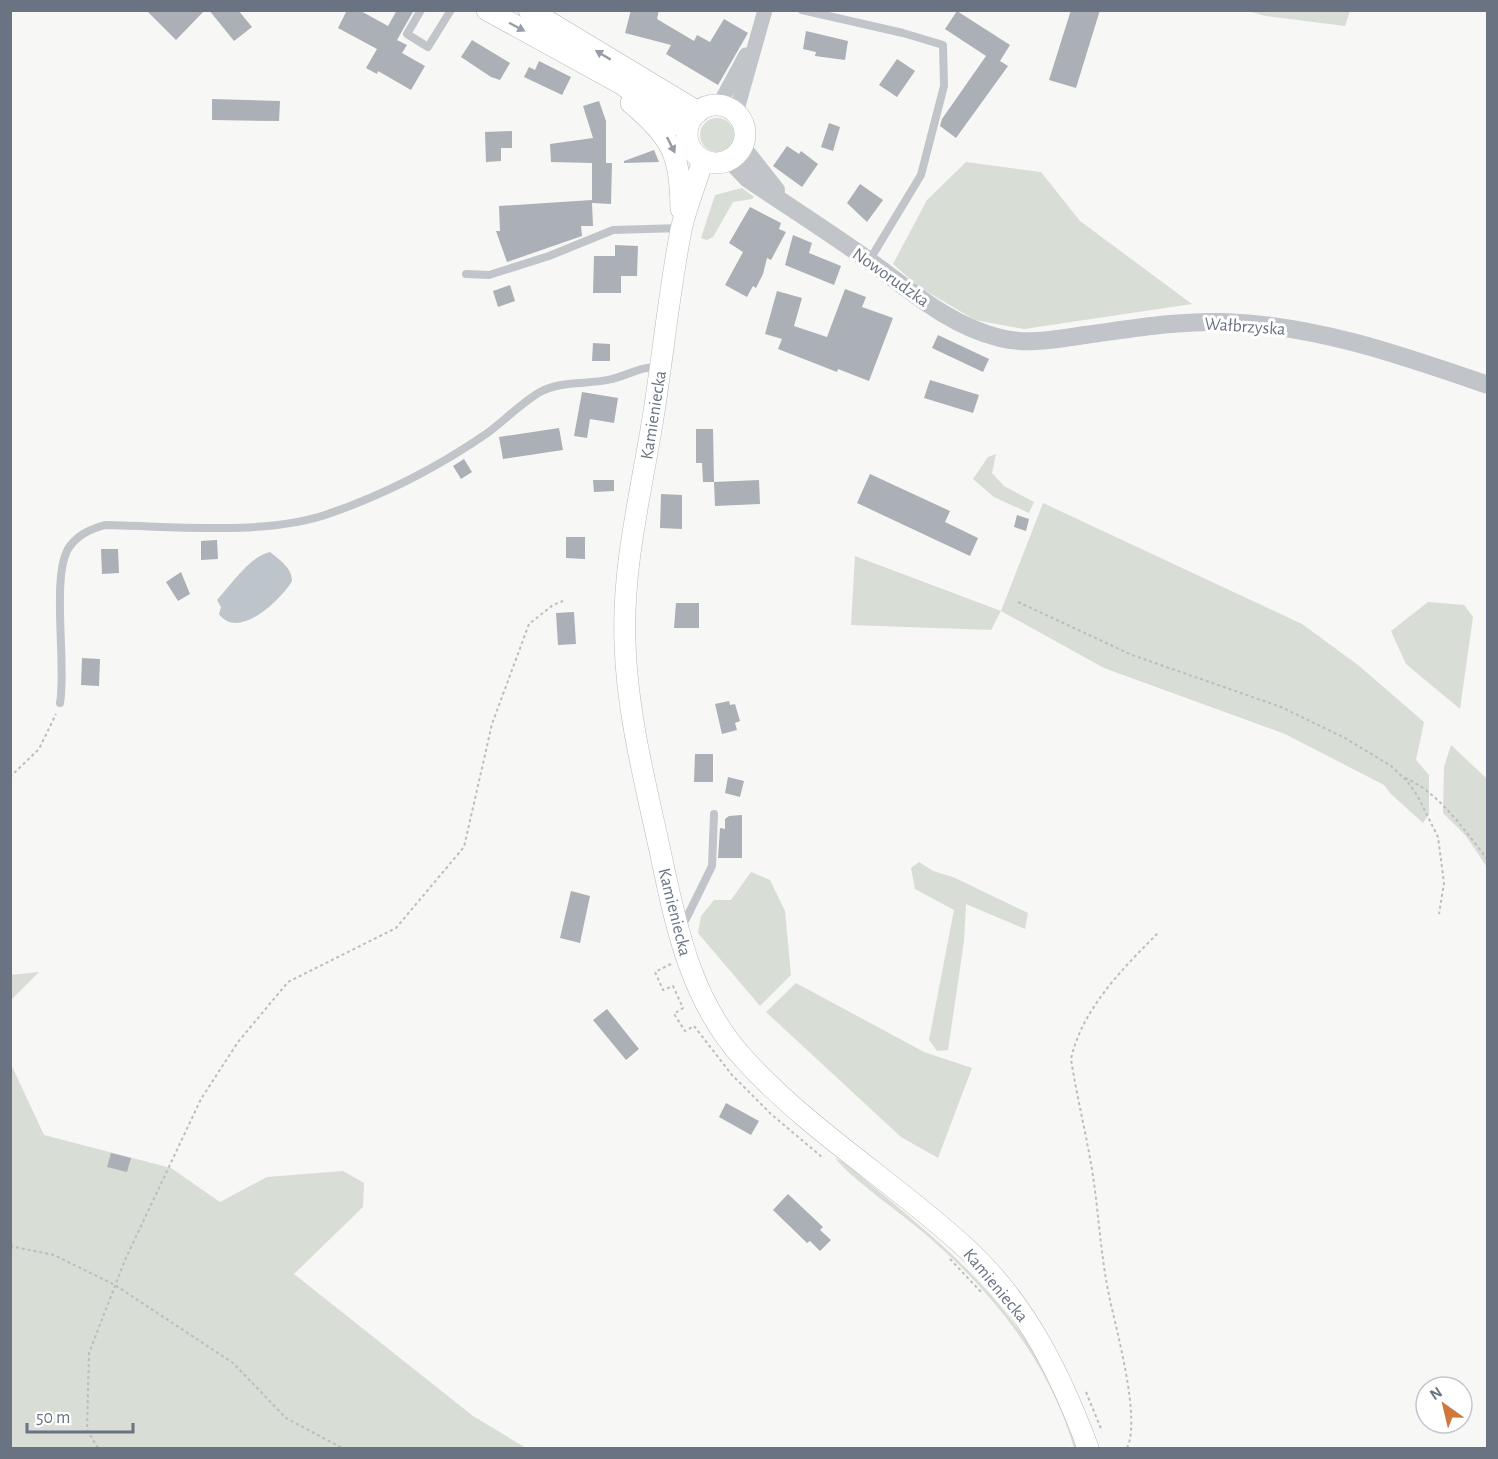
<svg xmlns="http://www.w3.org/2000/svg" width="1498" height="1459" font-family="'Alegreya Sans',sans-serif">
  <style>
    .green { fill: #d8ddd6 }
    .water { fill: #bdc4ca }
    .building { fill: #abb0b6 }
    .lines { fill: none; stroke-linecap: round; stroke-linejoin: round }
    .secondary-casing { stroke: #b6b9be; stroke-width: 22 }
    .path { stroke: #bbbdc0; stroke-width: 2; stroke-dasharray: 3 3; stroke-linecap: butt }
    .service { stroke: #c1c4c8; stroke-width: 8 }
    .minor { stroke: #c1c4c8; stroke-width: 15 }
    .tertiary { stroke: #c1c4c8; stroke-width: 18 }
    .secondary { stroke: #fff; stroke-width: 21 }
    .oneway { fill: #969da8 }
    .labels { text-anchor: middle; stroke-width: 6; stroke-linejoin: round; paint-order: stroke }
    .street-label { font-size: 18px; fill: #697382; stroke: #fff }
  </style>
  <rect width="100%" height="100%" fill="#f7f7f5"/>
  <g class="green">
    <path d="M 1247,11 L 1350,11 L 1345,26 L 1266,16 Z"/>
    <circle cx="717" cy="135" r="17"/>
    <path d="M 966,162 L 1041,172 L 1080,221 L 1192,304 L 1024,329 L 975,320 L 919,287 L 893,264 L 927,200 Z"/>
    <path d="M 742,188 L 754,197 L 752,199 L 733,202 L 713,237 L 707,240 L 701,238 L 715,195 Z"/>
    <path d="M 996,454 L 992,473 L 1004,486 L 1034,502 L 1029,513 L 994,497 L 973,479 L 988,457 Z"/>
    <path d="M 1043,503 L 1302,624 L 1358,665 L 1424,722 L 1416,760 L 1429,775 L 1429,814 L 1423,823 L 1391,794 L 1384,785 L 1285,734 L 1104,668 L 1001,611 L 991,630 L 851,625 L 855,556 L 1001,611 Z"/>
    <path d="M 1428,602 L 1464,605 L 1473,617 L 1460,709 L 1406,664 L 1391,631 Z"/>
    <path d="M 1451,745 L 1487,779 L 1487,867 L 1466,836 L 1443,813 L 1444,767 Z"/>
    <path d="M 919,862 L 933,871 L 953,877 L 1028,913 L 1025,929 L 966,904 L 964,941 L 948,1050 L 937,1051 L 929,1040 L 954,910 L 915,889 L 911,868 Z"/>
    <path d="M 751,872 L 770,880 L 785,911 L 791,975 L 760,1006 L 698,933 L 701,916 L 714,900 L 731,900 Z"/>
    <path d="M 39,972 L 11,1000 L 11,975 Z"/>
    <path d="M 796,983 L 924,1052 L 972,1068 L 938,1158 L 901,1137 L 766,1012 Z"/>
    <path d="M 10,1062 L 44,1135 L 171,1168 L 220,1202 L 267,1177 L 343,1171 L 364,1183 L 363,1207 L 294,1274 L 473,1416 L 526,1448 L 11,1448 Z"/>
    <path d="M 835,1158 L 845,1163 C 916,1223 992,1279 1039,1361 C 1055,1389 1066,1419 1077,1448 L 1074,1448 C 1048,1359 989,1287 918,1228 C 895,1209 852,1179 835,1158 Z"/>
  </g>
  <path class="water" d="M 270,552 C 280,560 292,568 292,581 C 281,600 238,641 219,614 L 221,607 L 217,600 C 231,585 250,556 270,552 Z"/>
  <g class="building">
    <path d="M 146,10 L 205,10 L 176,40 Z"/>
    <path d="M 209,10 L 238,10 L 252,27 L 234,41 Z"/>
    <path d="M 347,10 L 359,10 L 388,26 L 397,10 L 414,10 L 397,40 L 407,45 L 402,53 L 425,66 L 411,90 L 378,71 L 377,74 L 366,68 L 377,49 L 338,28 Z"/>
    <path d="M 631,10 L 659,10 L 657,19 L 694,41 L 697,35 L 710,42 L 724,19 L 748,33 L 718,85 L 666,54 L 671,45 L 625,33 Z"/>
    <path d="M 1071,10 L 1100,10 L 1076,88 L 1049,80 Z"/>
    <path d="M 957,11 L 1010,45 L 1000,61 L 1008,66 L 956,138 L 940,126 L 942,119 L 986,56 L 945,29 Z"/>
    <path d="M 806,31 L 848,41 L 845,60 L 815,56 L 816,52 L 803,49 Z"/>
    <path d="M 472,40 L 510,63 L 500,80 L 491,77 L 461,57 Z"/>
    <path d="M 897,59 L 915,71 L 897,97 L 879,85 Z"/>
    <path d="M 539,61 L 571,77 L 562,95 L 524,77 L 529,67 L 535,70 Z"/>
    <path d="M 212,99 L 280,101 L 279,121 L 212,120 Z"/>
    <path d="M 599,101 L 606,121 L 606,163 L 612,163 L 611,204 L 592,203 L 593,226 L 581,226 L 582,236 L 507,262 L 496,231 L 500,231 L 499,206 L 592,200 L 592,163 L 551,162 L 550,144 L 593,138 L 583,106 Z"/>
    <path d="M 829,123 L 840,127 L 833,151 L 821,147 Z"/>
    <path d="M 512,131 L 512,148 L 501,148 L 501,161 L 486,162 L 485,132 Z"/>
    <path d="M 787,146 L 799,154 L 801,151 L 818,164 L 802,187 L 773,166 Z"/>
    <path d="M 654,150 L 659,162 L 624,163 L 624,161 Z"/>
    <path d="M 860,184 L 883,200 L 867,222 L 847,203 Z"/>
    <path d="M 750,207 L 781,223 L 779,229 L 786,232 L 771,260 L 767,258 L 763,274 L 756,288 L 753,286 L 747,297 L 725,285 L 743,252 L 729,243 Z"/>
    <path d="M 793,235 L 812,243 L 809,253 L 841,266 L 834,285 L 785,265 Z"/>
    <path d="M 615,245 L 638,246 L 637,276 L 621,276 L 621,293 L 593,293 L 594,256 L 615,256 Z"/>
    <path d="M 510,285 L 515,301 L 498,307 L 493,291 Z"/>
    <path d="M 845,289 L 866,297 L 862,307 L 893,318 L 869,381 L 838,369 L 837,372 L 778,349 L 782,339 L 765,334 L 777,291 L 802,298 L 794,326 L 827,337 Z"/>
    <path d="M 938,335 L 989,359 L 983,372 L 932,348 Z"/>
    <path d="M 593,343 L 610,344 L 610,361 L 592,361 Z"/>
    <path d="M 930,380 L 979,395 L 973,413 L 924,398 Z"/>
    <path d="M 582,392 L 618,398 L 614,423 L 590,419 L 587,438 L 574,436 Z"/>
    <path d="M 559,428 L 563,450 L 503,459 L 499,437 Z"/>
    <path d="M 696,429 L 713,429 L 714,482 L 759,480 L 760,504 L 715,506 L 714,482 L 703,482 L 702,463 L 696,463 Z"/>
    <path d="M 464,459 L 472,472 L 461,479 L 453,466 Z"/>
    <path d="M 870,474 L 950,511 L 945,522 L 978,538 L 970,556 L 857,503 Z"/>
    <path d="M 593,480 L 614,480 L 614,491 L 594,492 Z"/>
    <path d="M 661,494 L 682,495 L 682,529 L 660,528 Z"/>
    <path d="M 1017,515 L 1029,519 L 1026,531 L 1014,527 Z"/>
    <path d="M 566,537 L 585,537 L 585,559 L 566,558 Z"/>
    <path d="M 217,540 L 218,559 L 201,560 L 201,541 Z"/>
    <path d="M 101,549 L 118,549 L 119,573 L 102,574 Z"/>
    <path d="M 181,572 L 190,594 L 178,601 L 166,582 Z"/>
    <path d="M 676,603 L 699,603 L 699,628 L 674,628 Z"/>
    <path d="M 574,612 L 576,644 L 558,645 L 556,613 Z"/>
    <path d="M 82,658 L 100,659 L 99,686 L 81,685 Z"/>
    <path d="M 729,701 L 730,705 L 735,704 L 740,721 L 735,723 L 737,730 L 722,734 L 715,704 Z"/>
    <path d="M 695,754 L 713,754 L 713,782 L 694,782 Z"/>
    <path d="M 728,777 L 744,781 L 740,797 L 725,793 Z"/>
    <path d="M 742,815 L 742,858 L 718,858 L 720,828 L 725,829 L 725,819 L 729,816 Z"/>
    <path d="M 571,891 L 590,896 L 580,943 L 560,938 Z"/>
    <path d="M 607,1009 L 639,1049 L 626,1060 L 593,1020 Z"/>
    <path d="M 726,1103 L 759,1121 L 751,1135 L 719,1117 Z"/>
    <path d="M 111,1153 L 131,1158 L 127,1172 L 107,1167 Z"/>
    <path d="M 788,1194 L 823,1227 L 820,1230 L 831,1240 L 820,1251 L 810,1241 L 807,1243 L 773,1210 Z"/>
  </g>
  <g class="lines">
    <g class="secondary-casing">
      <g id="secondary">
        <path d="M 487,10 L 620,83 L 687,130"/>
        <path d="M 529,10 L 698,112"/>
        <path d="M 631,103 C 673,138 680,155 681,209"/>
        <circle cx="716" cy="134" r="29"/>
        <path d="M 703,160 C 696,183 686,207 681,230 C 669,292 663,356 653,418 C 641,493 622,567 625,643 C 627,716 647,789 662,860 C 677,932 693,1004 745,1060 C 811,1132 897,1184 968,1250 C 1026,1304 1061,1375 1088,1448"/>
      </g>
    </g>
    <g class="path">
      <path d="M 1018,602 L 1132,655 L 1281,707 L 1345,738 L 1391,766 L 1407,781 L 1417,795 L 1438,837 L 1444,883 L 1439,914"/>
      <path d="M 10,777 L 39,749 L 56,714"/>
      <path d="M 1405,778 C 1439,792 1465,831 1488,860"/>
      <path d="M 671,964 L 655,972 L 663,990 L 673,986 L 683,1008 L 674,1014 L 685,1031 L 694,1026 L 732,1075 L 771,1114 L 823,1158"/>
      <path d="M 10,1246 L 54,1255 L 115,1285 L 233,1363 L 286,1418 L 342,1448"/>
      <path d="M 950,1259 L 983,1294"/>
      <path d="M 1086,1392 L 1102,1431"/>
      <path d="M 98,1448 L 87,1430 L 89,1353 L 125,1260 L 201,1099 L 238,1042 L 288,982 L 396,928 L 464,847 L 492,724 L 529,624 L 553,605 L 563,601"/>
      <path d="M 1127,1448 C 1141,1420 1117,1332 1110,1300 C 1101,1259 1099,1217 1093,1176 C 1087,1137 1077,1098 1071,1059 C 1082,1009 1123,968 1158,933"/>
    </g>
    <g class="service">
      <path d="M 421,10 L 407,34 L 428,47 L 451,10"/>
      <path d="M 802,10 L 903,33 L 943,45 L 944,86 L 921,175 L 869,261"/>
      <path d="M 466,274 L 489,275 L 549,256 L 613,230 L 681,228"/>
      <path d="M 60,703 C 67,666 50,572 70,546 C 79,534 91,529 105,525 C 171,526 265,536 328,514 C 383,495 438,467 486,434 C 504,421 521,403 540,392 C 562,380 589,385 612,379 C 629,375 641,366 660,367"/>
      <path d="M 679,922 L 686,919 L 712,866 L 714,814"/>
    </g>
    <g class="minor">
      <path d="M 719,105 L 746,55"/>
      <path d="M 736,113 L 765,10"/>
    </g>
    <g class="tertiary">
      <path d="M 742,147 L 776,190"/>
      <path d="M 730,160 L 748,179 C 788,206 829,232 868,260 C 910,290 948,325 1000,338 C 1028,345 1056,339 1085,335 C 1130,329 1175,321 1220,322 C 1313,324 1401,355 1488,385"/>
    </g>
    <use href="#secondary" class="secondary"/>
  </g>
  <defs><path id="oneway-solid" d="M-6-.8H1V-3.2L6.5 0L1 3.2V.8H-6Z" transform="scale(1.5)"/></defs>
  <g class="oneway">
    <use href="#oneway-solid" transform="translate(517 27) rotate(28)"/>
    <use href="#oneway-solid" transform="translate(603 55) rotate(-149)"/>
    <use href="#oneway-solid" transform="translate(671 145) rotate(63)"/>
  </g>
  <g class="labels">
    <g class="street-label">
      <text transform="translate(891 277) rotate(35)" y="6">Noworudzka</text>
      <text transform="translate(1245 326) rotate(4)" y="6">Wałbrzyska</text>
      <text transform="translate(653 415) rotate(-81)" y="6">Kamieniecka</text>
      <text transform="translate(675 912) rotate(76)" y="6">Kamieniecka</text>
      <text transform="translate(996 1285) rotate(50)" y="6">Kamieniecka</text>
    </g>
  </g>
  <rect width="1498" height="1459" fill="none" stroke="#697382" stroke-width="24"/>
  <g transform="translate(1444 1405) rotate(326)"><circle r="28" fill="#ffffff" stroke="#c3c7cd" stroke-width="1.5"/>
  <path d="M0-4.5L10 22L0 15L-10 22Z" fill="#d0773c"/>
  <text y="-9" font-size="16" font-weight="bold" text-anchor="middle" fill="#697382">N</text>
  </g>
  <path d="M27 1423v9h106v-9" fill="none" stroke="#697382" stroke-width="3"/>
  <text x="36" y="1423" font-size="18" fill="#697382" stroke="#ffffff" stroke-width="4.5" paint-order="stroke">50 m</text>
</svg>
